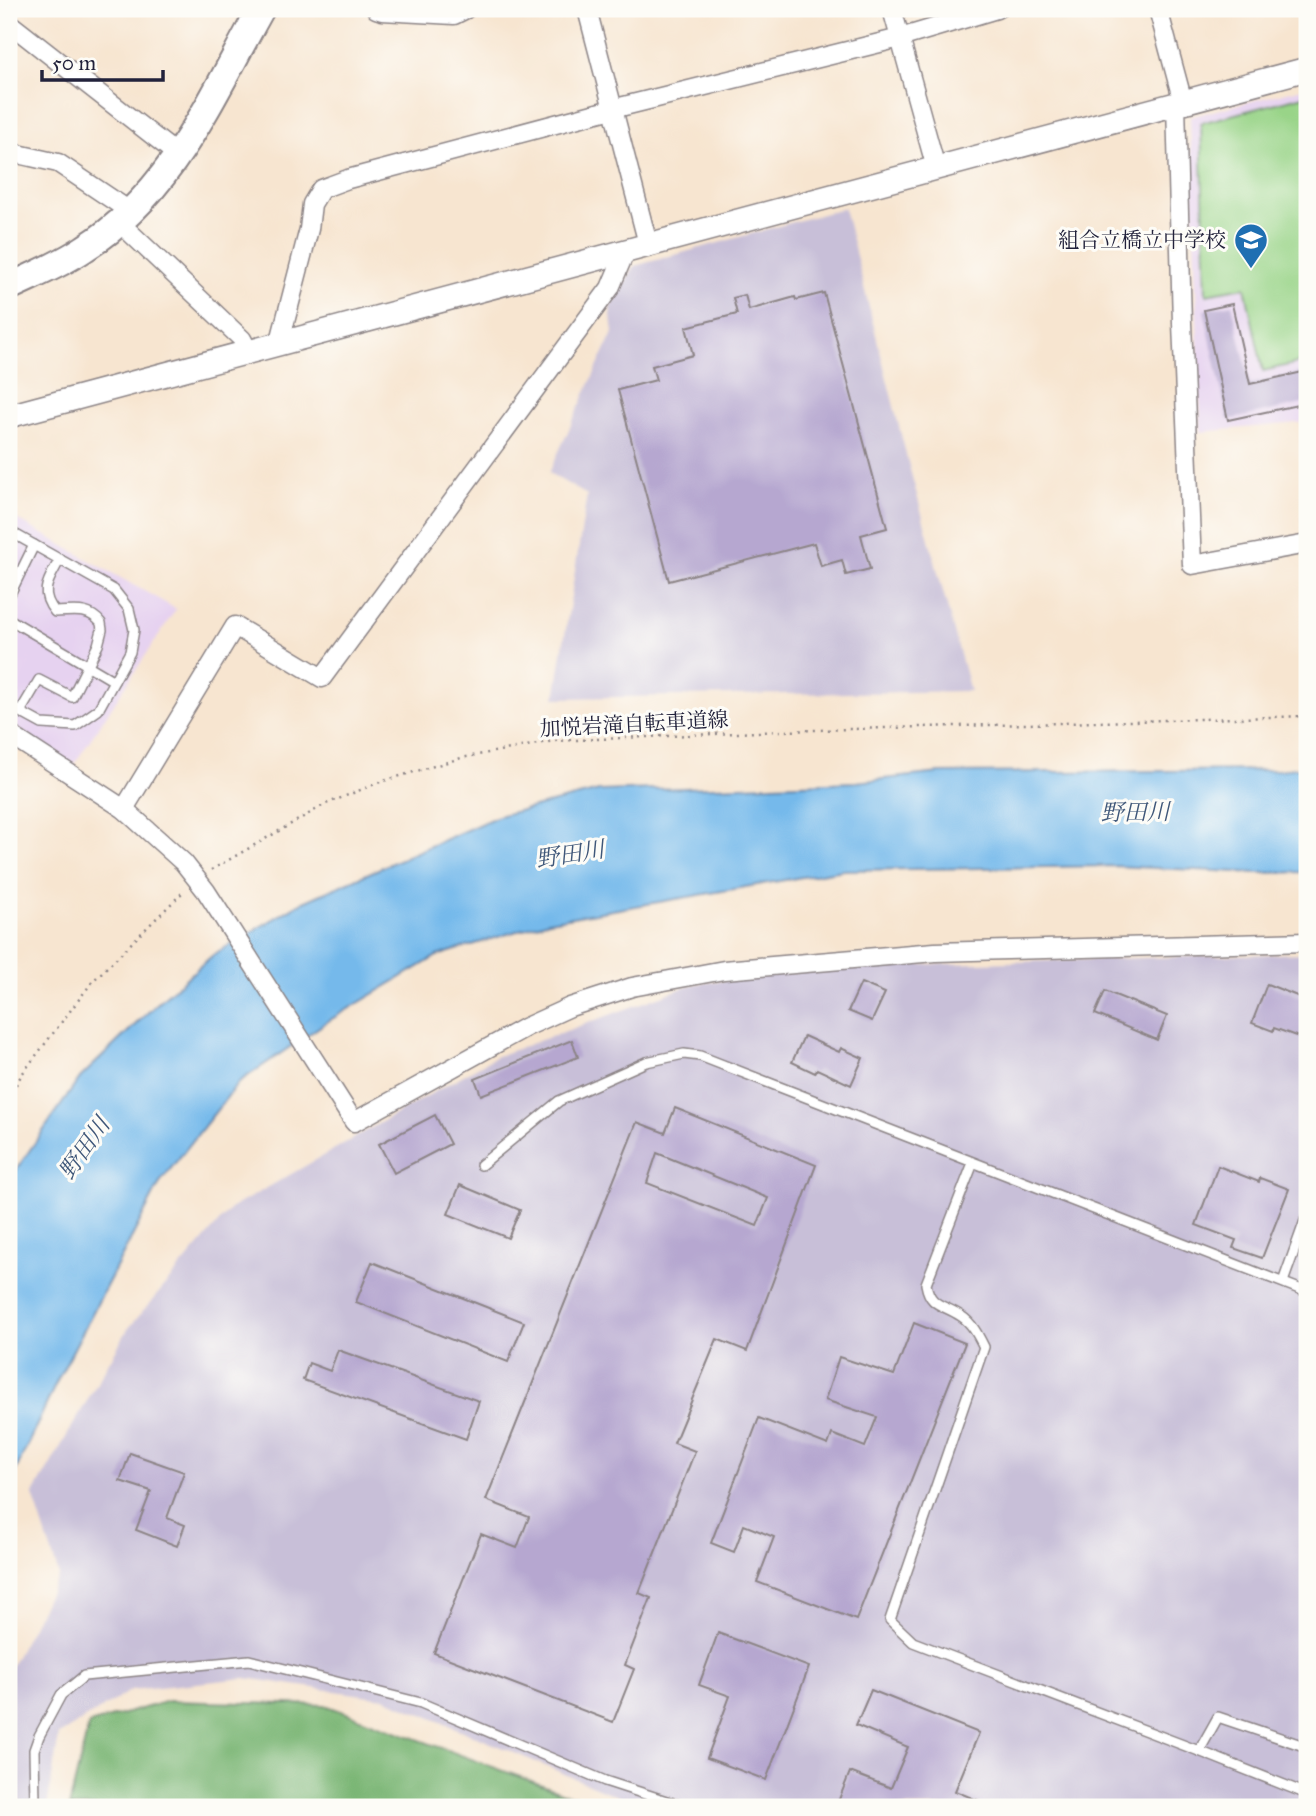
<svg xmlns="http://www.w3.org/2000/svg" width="1316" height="1816" font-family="'IM FELL Great Primer','Noto Serif JP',serif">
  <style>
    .built { fill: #e6d2f0 }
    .industrial { fill: #c8bfd8 }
    .green { fill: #99d488; stroke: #5e7b62; stroke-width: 2 }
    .forest { fill: #7ab674; stroke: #4e6c58; stroke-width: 2 }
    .water { fill: #74b9eb; stroke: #4b6e93; stroke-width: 2 }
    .building { fill: #b6a7d0; fill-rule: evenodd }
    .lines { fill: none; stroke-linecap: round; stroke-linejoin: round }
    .service-casing { stroke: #8c8486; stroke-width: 12 }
    .minor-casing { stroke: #8c8486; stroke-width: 21 }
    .tertiary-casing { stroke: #8c8486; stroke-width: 26 }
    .secondary-casing { stroke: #8c8486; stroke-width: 30 }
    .path { stroke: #8c8486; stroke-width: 2.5; stroke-dasharray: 2 5; stroke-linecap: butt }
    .service { stroke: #fff; stroke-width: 9 }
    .minor { stroke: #fff; stroke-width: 18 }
    .tertiary { stroke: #fff; stroke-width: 23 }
    .secondary { stroke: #fff; stroke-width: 26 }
    .labels { text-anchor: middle; stroke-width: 6; stroke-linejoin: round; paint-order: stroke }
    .poi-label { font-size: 21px; fill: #22223b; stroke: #fdfcf7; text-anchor: end }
    .street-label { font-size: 21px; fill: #22223b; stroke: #fdfcf7 }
    .water-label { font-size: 23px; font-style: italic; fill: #3f5779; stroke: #fdfcf7 }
  </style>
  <rect width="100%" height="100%" fill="#fdfcf7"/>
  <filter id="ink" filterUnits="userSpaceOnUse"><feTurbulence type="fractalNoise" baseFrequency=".0143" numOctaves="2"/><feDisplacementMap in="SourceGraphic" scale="14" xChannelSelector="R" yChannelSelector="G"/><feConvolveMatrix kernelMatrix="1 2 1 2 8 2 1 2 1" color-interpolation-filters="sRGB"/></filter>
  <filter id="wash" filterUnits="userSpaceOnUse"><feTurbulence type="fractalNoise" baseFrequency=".00686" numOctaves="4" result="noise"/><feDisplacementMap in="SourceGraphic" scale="28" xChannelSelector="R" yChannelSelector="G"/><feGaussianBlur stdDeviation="1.57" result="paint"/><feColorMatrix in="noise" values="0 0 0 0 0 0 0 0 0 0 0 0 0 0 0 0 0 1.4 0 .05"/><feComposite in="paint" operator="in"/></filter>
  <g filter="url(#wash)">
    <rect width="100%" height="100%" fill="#f7e5d0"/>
    <g class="built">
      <path d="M 1307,87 L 1307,422 L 1201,432 L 1190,117 Z"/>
      <path d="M 9,515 L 176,609 L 71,769 L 9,722 Z"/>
    </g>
    <g class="industrial">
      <path d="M 844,208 L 908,462 L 970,691 L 555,698 L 587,495 L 549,473 L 613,333 L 610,307 L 635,266 Z"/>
      <path d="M 1307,953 L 1307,1807 L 643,1807 L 384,1698 L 245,1678 L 131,1690 L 59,1735 L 47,1807 L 9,1807 L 9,1670 L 59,1575 L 33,1495 L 128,1329 L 230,1209 L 495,1057 L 694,984 L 847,967 Z"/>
    </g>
    <path class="green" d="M 1307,95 L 1307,361 L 1263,371 L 1245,287 L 1206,294 L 1201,123 Z"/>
    <path class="forest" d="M 168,1701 L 325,1705 L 569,1795 L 625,1807 L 69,1807 L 89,1724 Z"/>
    <path class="water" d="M 1307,767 L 1307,872 L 1258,873 L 1114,866 L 843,870 L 549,921 L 437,956 L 325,1023 L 239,1082 L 161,1181 L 58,1379 L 9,1485 L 9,1180 L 80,1078 L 162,999 L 213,955 L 299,904 L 498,816 L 599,791 L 856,782 L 940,773 L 1277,770 Z"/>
    <g id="blocks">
      <g class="building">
        <path d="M 824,293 L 887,528 L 861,535 L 870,569 L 846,575 L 842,560 L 821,566 L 814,543 L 669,581 L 618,390 L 656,380 L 652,366 L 693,355 L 686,327 L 737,314 L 733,298 L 745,295 L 749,310 L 795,297 L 796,300 Z"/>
        <path d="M 1232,304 L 1250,384 L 1307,371 L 1307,403 L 1228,420 L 1204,310 Z"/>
        <path d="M 861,983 L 885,993 L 872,1021 L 848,1011 Z"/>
        <path d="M 1267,984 L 1307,1000 L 1307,1040 L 1274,1028 L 1273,1031 L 1252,1023 Z"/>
        <path d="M 1105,991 L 1167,1016 L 1157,1040 L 1095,1014 Z"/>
        <path d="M 804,1036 L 839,1052 L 841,1048 L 863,1058 L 851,1085 L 817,1069 L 815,1073 L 792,1062 Z"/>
        <path d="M 572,1040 L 578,1057 L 481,1095 L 475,1079 Z"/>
        <path d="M 675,1108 L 816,1165 L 747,1351 L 717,1339 L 674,1443 L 695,1451 L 639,1593 L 651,1598 L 625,1665 L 634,1669 L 613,1722 L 434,1653 L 481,1534 L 517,1548 L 529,1517 L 486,1500 L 637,1122 L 665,1133 ZM 657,1153 L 768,1198 L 757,1226 L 647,1183 Z"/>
        <path d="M 435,1115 L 450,1144 L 394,1173 L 379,1144 Z"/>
        <path d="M 1218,1166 L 1259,1182 L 1260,1178 L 1289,1189 L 1262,1258 L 1233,1248 L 1236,1240 L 1196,1225 Z"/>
        <path d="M 460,1185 L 520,1210 L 508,1238 L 448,1214 Z"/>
        <path d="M 372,1262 L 524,1322 L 508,1362 L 356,1302 Z"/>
        <path d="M 914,1323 L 965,1343 L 856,1620 L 757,1582 L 774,1537 L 744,1525 L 734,1552 L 711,1543 L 759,1418 L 828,1445 L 832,1434 L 865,1447 L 877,1417 L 825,1400 L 839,1357 L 894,1375 Z"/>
        <path d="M 338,1350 L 479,1401 L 466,1439 L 303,1380 L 309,1363 L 330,1371 Z"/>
        <path d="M 130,1453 L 184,1472 L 167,1518 L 185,1525 L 177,1546 L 136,1530 L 151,1491 L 120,1481 Z"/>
        <path d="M 718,1633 L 809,1667 L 766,1780 L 707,1758 L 730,1696 L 699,1685 Z"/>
        <path d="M 871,1690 L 979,1733 L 955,1791 L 994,1807 L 836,1807 L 850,1772 L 891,1788 L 908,1747 L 856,1725 Z"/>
      </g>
    </g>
  </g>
  <g filter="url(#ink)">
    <use href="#blocks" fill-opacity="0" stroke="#8c8486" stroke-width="2"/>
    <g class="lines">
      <g class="service-casing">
        <g id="service">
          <path d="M 9,531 L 114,590 L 129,609 L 134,630 L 130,652 L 98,710 L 75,726 L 42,724 L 9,706"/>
          <path d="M 9,596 L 34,545"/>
          <path d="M 9,619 L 114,681"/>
          <path d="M 9,687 L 10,706"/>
          <path d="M 20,712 L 39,680 L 72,697 L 98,645 L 102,630 L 101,623 C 88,607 74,612 55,612 C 38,591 49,580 60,559"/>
          <path d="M 973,1163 L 926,1284 C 930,1307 943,1304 961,1316 C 972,1323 978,1335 984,1347 L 890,1620 L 913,1642 L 1199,1751 L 1218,1717 L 1307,1747"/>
          <path d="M 481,1165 L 559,1101 L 646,1062 L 684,1054 L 700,1056 L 1307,1292"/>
          <path d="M 1283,1282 L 1307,1215"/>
          <path d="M 1199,1751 L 1307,1794"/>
          <path d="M 38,1807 L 35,1802 L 34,1750 L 39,1736 L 61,1695 L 84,1676 L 249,1660 L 421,1703 L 605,1781 L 685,1807"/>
        </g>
      </g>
      <g class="minor-casing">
        <g id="minor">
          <path d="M 376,9 L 382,11 L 454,15 L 466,9"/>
          <path d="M 587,9 L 648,244"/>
          <path d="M 892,9 L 936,168"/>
          <path d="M 1158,9 L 1183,102"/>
          <path d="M 9,23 L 179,156"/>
          <path d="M 1176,104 L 1182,323 L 1192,565 L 1307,544"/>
          <path d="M 9,152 L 58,163 L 131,212"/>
          <path d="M 120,223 L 242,339 L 249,352"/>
          <path d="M 279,345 L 309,229 L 312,204 L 321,189 L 348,179 L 612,109 L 900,38 L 997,9"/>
          <path d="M 9,734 L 124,809 L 184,863 L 206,891 L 354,1122 L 526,1027 L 570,1007 L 632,987 L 724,970 L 935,952 L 1307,942"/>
          <path d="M 124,809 L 235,626 L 322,678 L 610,288 L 626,250"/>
        </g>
      </g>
      <g class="tertiary-casing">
        <path id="tertiary" d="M 9,416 L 1307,69"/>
      </g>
      <g class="secondary-casing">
        <path id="secondary" d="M 9,287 C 34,275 62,264 85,248 C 172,193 212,96 261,9"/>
      </g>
      <g class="path">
        <path d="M 211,870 L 326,804 L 380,782 L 461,758 L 554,741 L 782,731 L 1307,716"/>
        <path d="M 9,1097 L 22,1074 L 93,981 L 184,891"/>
      </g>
      <use href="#service" class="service"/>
      <use href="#minor" class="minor"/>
      <use href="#tertiary" class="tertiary"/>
      <use href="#secondary" class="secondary"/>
    </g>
  </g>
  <defs>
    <g id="school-pin" transform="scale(1.75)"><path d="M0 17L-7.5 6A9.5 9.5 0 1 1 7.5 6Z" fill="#1f6fb2" stroke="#fdfcf7"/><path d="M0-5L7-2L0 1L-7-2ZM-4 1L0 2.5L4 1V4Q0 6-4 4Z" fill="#fff"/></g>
  </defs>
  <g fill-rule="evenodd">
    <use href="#school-pin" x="1251" y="240"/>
  </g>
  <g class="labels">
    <g class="poi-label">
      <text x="1226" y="247">組合立橋立中学校</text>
    </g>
    <g class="street-label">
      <text transform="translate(634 724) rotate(-3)" y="7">加悦岩滝自転車道線</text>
    </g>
    <g class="water-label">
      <text transform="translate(1135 812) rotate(-1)" y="8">野田川</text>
      <text transform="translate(570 854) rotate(-9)" y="8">野田川</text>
      <text transform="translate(84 1148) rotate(-55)" y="8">野田川</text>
    </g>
  </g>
  <rect width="1316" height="1816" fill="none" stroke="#fdfcf7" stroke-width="35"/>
  <path d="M42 70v10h121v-10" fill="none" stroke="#22223b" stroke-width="3.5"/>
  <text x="52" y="70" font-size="21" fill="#22223b" stroke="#fdfcf7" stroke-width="5" paint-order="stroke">50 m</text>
</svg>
